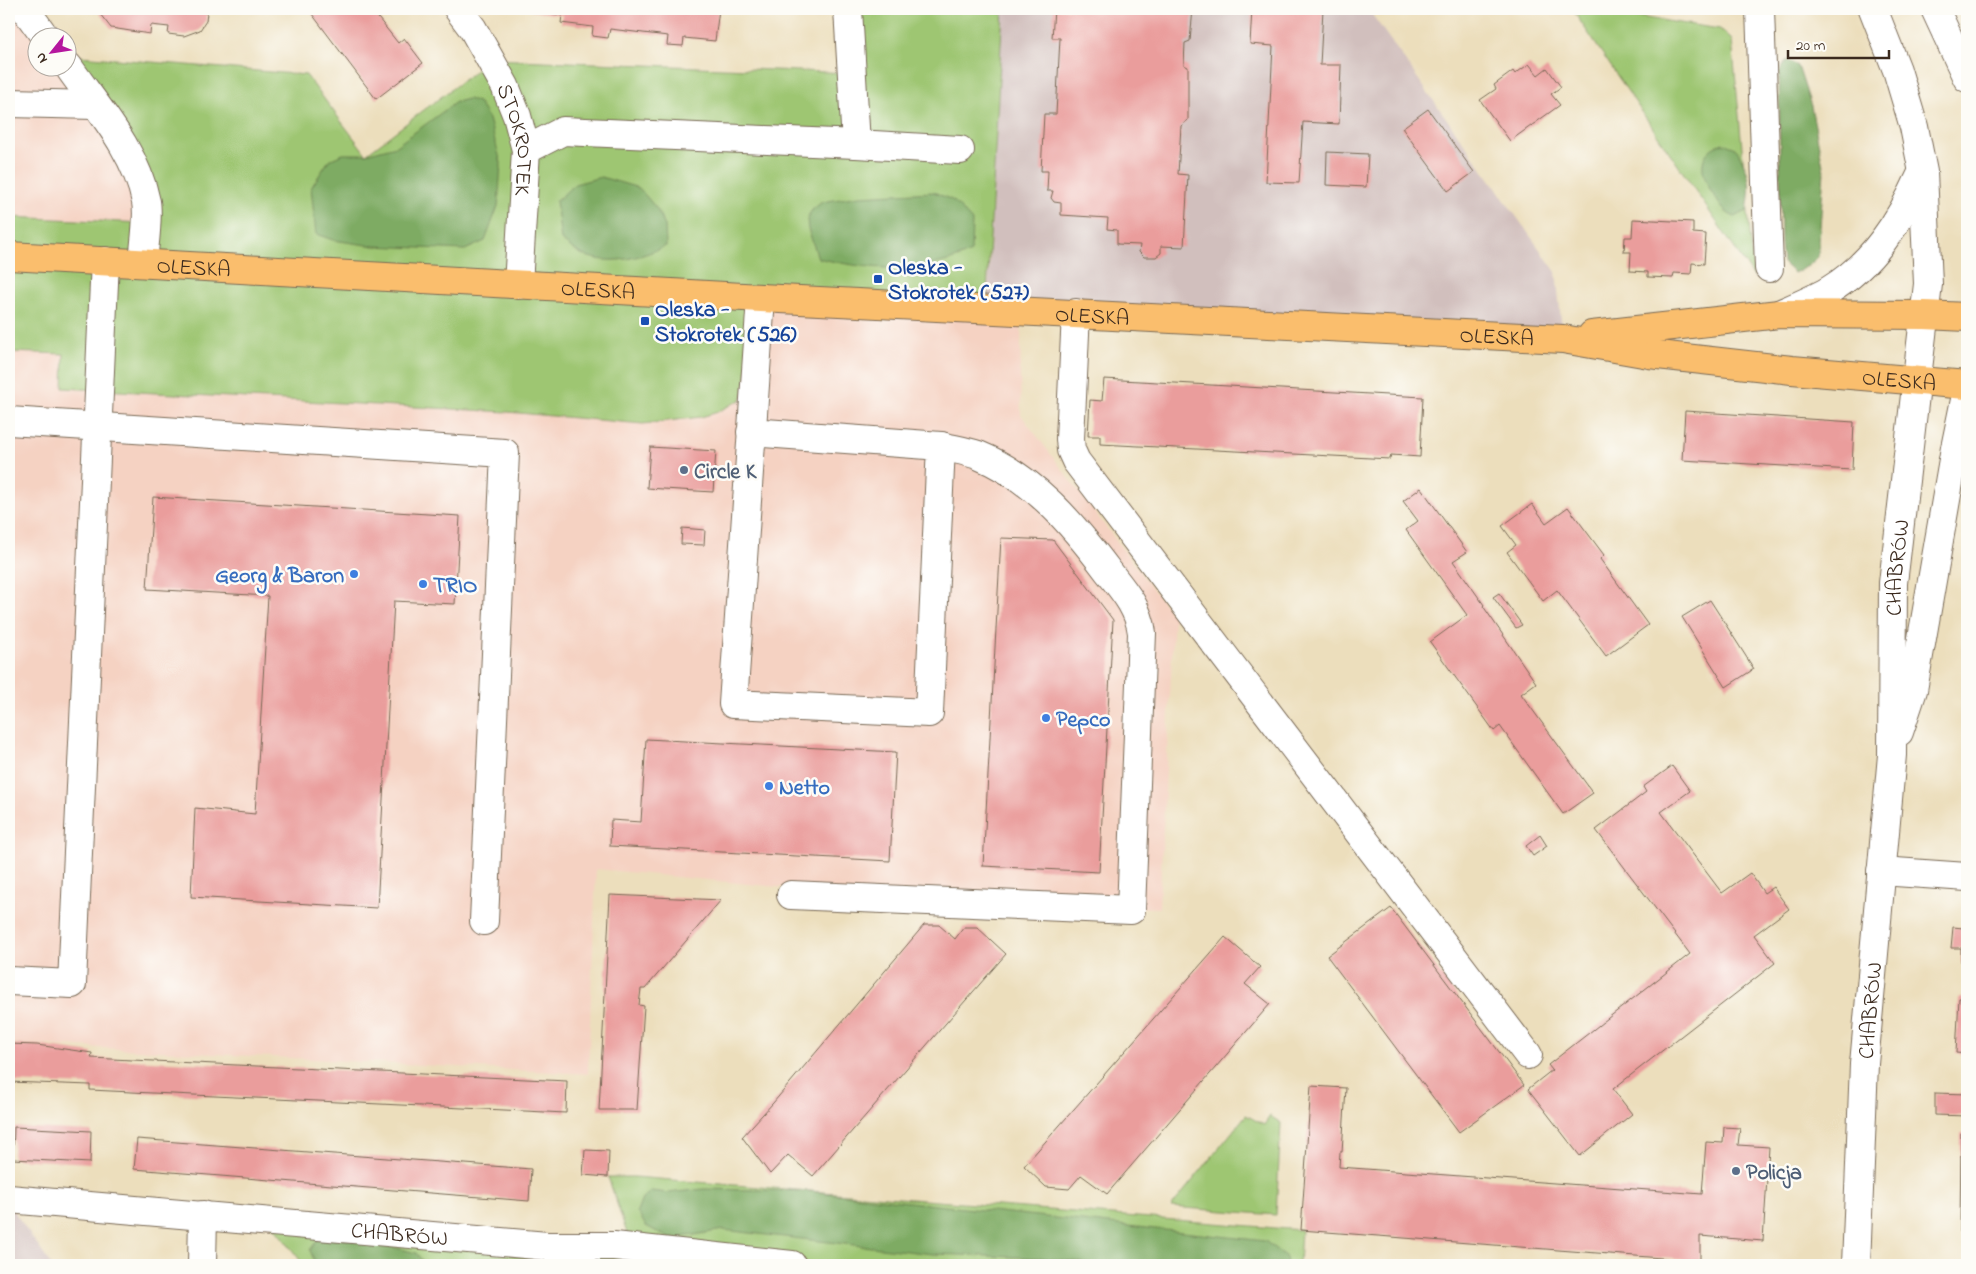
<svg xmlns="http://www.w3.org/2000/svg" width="1976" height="1274" font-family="'Indie Flower',sans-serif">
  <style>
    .built { fill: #f5d2c2 }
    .industrial { fill: #d1bfbd }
    .green { fill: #9ec672; stroke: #6c7848 }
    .forest { fill: #7eab64; stroke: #5c6a41 }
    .building { fill: #ea9d9c }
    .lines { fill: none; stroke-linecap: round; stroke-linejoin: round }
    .minor-casing { stroke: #796955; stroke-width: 30 }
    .major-casing { stroke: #796955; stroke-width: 30 }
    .minor { stroke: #fff; stroke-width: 28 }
    .major { stroke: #fabe6d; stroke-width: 28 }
    .transit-dot { fill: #1a4fb4; stroke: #fdfcf7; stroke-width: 2 }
    .service-dot { fill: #5c6f8a; stroke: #fdfcf7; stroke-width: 2 }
    .shop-dot { fill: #3f7fe0; stroke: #fdfcf7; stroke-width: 2 }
    .labels { text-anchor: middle; stroke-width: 5; stroke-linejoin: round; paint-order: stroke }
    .street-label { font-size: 22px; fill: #3b2a1e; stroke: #fdfcf7 }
    .transit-label { font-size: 22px; font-weight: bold; fill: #164399; stroke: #fdfcf7; text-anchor: start }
    .service-label { font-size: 22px; font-weight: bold; fill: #4e5e75; stroke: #fdfcf7; text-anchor: start }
    .shop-label { font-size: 22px; font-weight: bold; fill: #366cbe; stroke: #fdfcf7; text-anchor: start }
  </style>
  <rect width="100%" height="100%" fill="#fdfcf7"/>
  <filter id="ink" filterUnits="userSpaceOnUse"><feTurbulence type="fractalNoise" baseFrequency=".02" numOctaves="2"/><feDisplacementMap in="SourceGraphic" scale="10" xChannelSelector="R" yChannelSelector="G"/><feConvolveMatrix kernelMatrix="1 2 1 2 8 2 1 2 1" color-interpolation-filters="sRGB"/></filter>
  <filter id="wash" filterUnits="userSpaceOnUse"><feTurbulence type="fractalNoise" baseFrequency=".0096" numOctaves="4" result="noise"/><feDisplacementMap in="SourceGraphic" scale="20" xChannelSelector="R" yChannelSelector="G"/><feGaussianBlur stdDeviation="1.12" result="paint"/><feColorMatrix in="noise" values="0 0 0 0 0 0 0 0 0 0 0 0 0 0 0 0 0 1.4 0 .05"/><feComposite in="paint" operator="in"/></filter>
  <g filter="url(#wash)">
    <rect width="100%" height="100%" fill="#ecdebc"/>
    <g class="built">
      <path d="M 9,9 L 25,9 L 38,38 L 38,68 L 68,68 L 113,130 L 145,223 L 9,217 Z"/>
      <path d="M 761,298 L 1022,311 L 1020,375 L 1021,415 L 1174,617 L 1159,908 L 918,901 L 596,869 L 588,1074 L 9,1043 L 9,352 L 64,354 L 63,388 L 507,412 L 643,424 L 701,417 L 715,413 L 731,406 Z"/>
    </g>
    <g class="industrial">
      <path d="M 1003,9 L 1368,9 L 1556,272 L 1563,339 L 987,309 Z"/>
      <path d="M 9,1204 L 51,1265 L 9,1265 Z"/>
    </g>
    <g class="green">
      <path d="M 848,9 L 1003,9 L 986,309 L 761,298 L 742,399 L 715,413 L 701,417 L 643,424 L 507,412 L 63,388 L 64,354 L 9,352 L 9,217 L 145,223 L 146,210 L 68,55 L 306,75 L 366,154 L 491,59 L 851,73 Z"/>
      <path d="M 1576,9 L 1587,9 L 1720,29 L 1732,40 L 1754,277 L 1576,15 Z"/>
      <path d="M 1246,1115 L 1264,1125 L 1270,1116 L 1281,1123 L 1276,1215 L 1171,1207 Z"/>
      <path d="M 608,1177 L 634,1177 L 1301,1230 L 1299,1265 L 304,1265 L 270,1222 L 634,1254 Z"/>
    </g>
    <g class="forest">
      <path d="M 1786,60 L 1798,66 L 1811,106 L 1824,171 L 1818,257 L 1808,266 L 1794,273 L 1783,263 L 1781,243 L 1779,73 Z"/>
      <path d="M 468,99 L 478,102 L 489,119 L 501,163 L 498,206 L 485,241 L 465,250 L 374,246 L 333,240 L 316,234 L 311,188 L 329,160 L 343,154 L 366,154 L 396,146 L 456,102 Z"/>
      <path d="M 1723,143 L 1736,148 C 1750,175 1752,181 1747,211 L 1735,217 C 1724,213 1721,206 1714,196 C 1701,175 1694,153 1723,143 Z"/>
      <path d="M 601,177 L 639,188 L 657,209 L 665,226 L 666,246 C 639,258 612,266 583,255 C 575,251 568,245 561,240 L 556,201 L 575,184 Z"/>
      <path d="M 934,192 L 954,201 L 972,221 L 971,252 C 924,275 867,270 818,258 L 808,229 L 807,218 L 812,210 L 822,202 L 859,196 Z"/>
      <path d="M 704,1189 L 808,1191 L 1265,1241 L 1286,1257 L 1287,1265 L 1107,1265 L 1042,1258 L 933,1254 L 723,1230 L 671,1239 L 646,1226 L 637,1212 L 642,1199 L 651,1191 L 668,1193 Z"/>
      <path d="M 319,1238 L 356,1240 L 401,1249 L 416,1253 L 426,1265 L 316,1265 L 310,1250 Z"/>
    </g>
    <g id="blocks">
      <g class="building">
        <path d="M 96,9 L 207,9 L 207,13 L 206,21 L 200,30 L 184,36 L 168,34 L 169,27 L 151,25 L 150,34 L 111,28 Z"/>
        <path d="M 319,9 L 371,9 L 398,43 L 404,38 L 423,63 L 376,99 L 312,14 Z"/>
        <path d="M 529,9 L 719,9 L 715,41 L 684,38 L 683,46 L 667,45 L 668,36 L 610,29 L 608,38 L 592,36 L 593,27 L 561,23 L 562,15 L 531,11 Z"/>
        <path d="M 1054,9 L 1193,9 L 1190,41 L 1185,43 L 1184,65 L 1188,67 L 1188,120 L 1181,126 L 1178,174 L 1188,175 L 1184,247 L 1161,246 L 1161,253 L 1156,257 L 1144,257 L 1139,252 L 1140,245 L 1117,244 L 1117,230 L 1107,229 L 1108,218 L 1061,215 L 1061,203 L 1054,202 L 1051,198 L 1053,191 L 1047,191 L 1048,171 L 1041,171 L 1044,114 L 1056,114 L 1060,38 L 1052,38 Z"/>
        <path d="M 1252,9 L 1323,9 L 1320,65 L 1341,65 L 1339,124 L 1303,122 L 1299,183 L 1266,182 L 1273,46 L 1250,44 Z"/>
        <path d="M 1529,64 L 1538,75 L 1547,68 L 1561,87 L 1551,94 L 1560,105 L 1510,141 L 1480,100 L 1496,89 L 1494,85 L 1513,71 L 1515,74 Z"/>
        <path d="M 1428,109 L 1474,172 L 1448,191 L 1402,128 Z"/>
        <path d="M 1327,152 L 1368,154 L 1366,187 L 1326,185 Z"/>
        <path d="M 1633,219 L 1693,222 L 1693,233 L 1706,234 L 1704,264 L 1692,263 L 1691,274 L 1674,273 L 1673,278 L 1648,277 L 1648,272 L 1630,271 L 1631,252 L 1624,252 L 1625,237 L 1632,237 Z"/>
        <path d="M 1104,379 L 1423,397 L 1420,457 L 1391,455 L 1390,459 L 1100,444 L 1100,436 L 1088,436 L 1090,400 L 1102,401 Z"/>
        <path d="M 1685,411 L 1854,422 L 1852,470 L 1682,460 Z"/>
        <path d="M 650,447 L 716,451 L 713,492 L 647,488 Z"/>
        <path d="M 1421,488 L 1467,552 L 1453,561 L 1484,605 L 1483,606 L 1536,683 L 1521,694 L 1593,793 L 1563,814 L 1500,726 L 1494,731 L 1430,642 L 1467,615 L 1406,530 L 1418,521 L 1403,501 Z"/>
        <path d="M 153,497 L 460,516 L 455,604 L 394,601 L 377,908 L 191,897 L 195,808 L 255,814 L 268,596 L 147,589 Z"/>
        <path d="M 1532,504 L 1546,523 L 1568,507 L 1604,555 L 1600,559 L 1648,625 L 1606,656 L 1557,590 L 1543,601 L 1507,552 L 1516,545 L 1502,526 Z"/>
        <path d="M 682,528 L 705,530 L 704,545 L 681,544 Z"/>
        <path d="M 1001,538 L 1053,540 L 1113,620 L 1099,872 L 983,866 Z"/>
        <path d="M 1499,593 L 1522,625 L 1516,628 L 1493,597 Z"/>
        <path d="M 1710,600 L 1754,669 L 1726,687 L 1682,617 Z"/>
        <path d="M 646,739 L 896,752 L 890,861 L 610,846 L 611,820 L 641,822 Z"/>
        <path d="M 1672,766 L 1690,791 L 1661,812 L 1722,893 L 1750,873 L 1764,893 L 1773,887 L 1789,909 L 1754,935 L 1775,963 L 1613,1089 L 1632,1114 L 1580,1156 L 1528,1089 L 1552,1070 L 1548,1065 L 1690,954 L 1596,830 L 1646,792 L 1643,787 Z"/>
        <path d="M 1540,835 L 1547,846 L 1533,856 L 1526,846 Z"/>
        <path d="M 610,895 L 721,900 L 645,989 L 641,989 L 639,1005 L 644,1006 L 637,1110 L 599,1110 Z"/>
        <path d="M 1391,908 L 1524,1085 L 1459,1132 L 1327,956 Z"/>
        <path d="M 1963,912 L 1967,912 L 1967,963 L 1961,963 L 1961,948 L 1951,948 L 1953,927 L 1963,928 Z"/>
        <path d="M 924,925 L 939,925 L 955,939 L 964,927 L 977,927 L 1006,954 L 813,1176 L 788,1155 L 770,1174 L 742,1137 L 773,1103 Z"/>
        <path d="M 1225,937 L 1260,967 L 1245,984 L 1270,1004 L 1107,1194 L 1081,1175 L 1069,1189 L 1046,1187 L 1024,1166 Z"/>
        <path d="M 1959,998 L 1967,998 L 1967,1054 L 1956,1053 Z"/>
        <path d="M 9,1044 L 37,1045 L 92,1053 L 91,1058 L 567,1081 L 566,1113 L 90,1090 L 90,1085 L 9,1082 Z"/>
        <path d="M 1311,1086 L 1346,1088 L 1342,1152 L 1340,1152 L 1339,1167 L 1702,1194 L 1706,1142 L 1723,1143 L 1724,1127 L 1740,1128 L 1738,1145 L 1769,1147 L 1763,1241 L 1700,1236 L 1700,1261 L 1301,1230 Z"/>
        <path d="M 1935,1093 L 1967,1094 L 1967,1116 L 1935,1115 Z"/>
        <path d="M 14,1127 L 91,1131 L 90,1163 L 13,1159 Z"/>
        <path d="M 1961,1133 L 1967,1133 L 1967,1232 L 1960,1232 Z"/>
        <path d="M 137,1139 L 531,1169 L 529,1201 L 134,1169 Z"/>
        <path d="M 585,1150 L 609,1151 L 608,1177 L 583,1175 Z"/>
      </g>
    </g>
  </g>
  <g filter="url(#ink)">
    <use href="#blocks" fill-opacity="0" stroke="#796955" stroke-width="1"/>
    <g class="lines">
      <g class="minor-casing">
        <g id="minor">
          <path d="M 25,9 L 46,38"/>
          <path id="s1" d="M 458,9 L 473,29 L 505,86 L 517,116 L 526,150 L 518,285"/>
          <path d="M 1760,9 L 1769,268"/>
          <path d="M 1935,9 L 1967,78"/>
          <path d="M 68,66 C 97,108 136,150 146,202 C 149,217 144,247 143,263"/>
          <path d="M 9,103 L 95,105"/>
          <path d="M 856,144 L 960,150"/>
          <path d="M 526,150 L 563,131 L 856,144 L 848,9"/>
          <path d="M 1076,313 L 1070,439 L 1071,450 L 1076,461 L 1528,1055"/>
          <path d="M 1779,314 C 1795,307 1812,300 1828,291 C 1873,264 1900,221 1921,175"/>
          <path d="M 9,421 L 505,453 L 484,921"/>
          <path d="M 751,432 L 941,446 L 929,713 L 733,704 L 761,298"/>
          <path d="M 1899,732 L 1913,690 L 1955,448 L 1967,390"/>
          <path d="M 1881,871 L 1967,877"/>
          <path d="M 791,895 L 1131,910 L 1142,633 C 1139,608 1123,590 1108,571 C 1072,523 1034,478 978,455 C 966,451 953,449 941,446"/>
          <path d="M 9,981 L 72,984 L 105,261"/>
          <path id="s2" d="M 9,1199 L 547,1246 L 614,1246 L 792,1265"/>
          <path d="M 202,1265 L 203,1215"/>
          <path id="s3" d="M 1856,1265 L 1864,1064 L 1892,755 L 1893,583 L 1928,284 L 1923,172 L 1914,127 L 1897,70 L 1873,9"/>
        </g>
      </g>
      <g class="major-casing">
        <g id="major">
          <path id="s4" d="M 9,256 L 761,298 L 1563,339 L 1649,354 L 1792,370 L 1967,385"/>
          <path d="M 1592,335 L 1779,314 L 1925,315 L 1967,317"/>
        </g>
      </g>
      <use href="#minor" class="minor"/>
      <use href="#major" class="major"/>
    </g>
  </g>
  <g class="transit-dot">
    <rect x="873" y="274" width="10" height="10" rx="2.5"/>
    <rect x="640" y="316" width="10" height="10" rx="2.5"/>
  </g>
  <g class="service-dot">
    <circle cx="684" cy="470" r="5"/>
    <circle cx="1736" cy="1171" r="5"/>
  </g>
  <g class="shop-dot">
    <circle cx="354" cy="574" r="5"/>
    <circle cx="423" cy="584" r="5"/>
    <circle cx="1046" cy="718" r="5"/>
    <circle cx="769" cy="786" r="5"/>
  </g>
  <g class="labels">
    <g class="street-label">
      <text dy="8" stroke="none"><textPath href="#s1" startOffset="146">STOKROTEK</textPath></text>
      <text dy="8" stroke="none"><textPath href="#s4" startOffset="185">OLESKA</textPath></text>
      <text dy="8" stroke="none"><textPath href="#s4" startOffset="590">OLESKA</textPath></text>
      <text dy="8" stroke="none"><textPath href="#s4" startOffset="1085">OLESKA</textPath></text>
      <text dy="8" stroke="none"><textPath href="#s4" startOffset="1490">OLESKA</textPath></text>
      <text dy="8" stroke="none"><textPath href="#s4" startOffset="1895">OLESKA</textPath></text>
      <text dy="8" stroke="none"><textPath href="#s3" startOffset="699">CHABRÓW</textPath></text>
      <text dy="8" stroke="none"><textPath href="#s3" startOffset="255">CHABRÓW</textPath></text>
      <text dy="8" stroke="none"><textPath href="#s2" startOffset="392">CHABRÓW</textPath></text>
    </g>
    <g class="transit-label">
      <text x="888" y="274">Oleska -<tspan x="888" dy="25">Stokrotek (527)</tspan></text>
      <text x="655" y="316">Oleska -<tspan x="655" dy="25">Stokrotek (526)</tspan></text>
    </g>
    <g class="service-label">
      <text x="694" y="478">Circle K</text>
      <text x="1746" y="1179">Policja</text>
    </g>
    <g class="shop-label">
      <text x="344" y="582" text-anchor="end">Georg &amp; Baron</text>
      <text x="433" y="592">TRIO</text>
      <text x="1056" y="726">Pepco</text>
      <text x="779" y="794">Netto</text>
    </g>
  </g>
  <rect width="1976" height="1274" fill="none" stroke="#fdfcf7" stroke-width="30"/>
  <g transform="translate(52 52) rotate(240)"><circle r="24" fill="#fdfcf7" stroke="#afa8a0"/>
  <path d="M0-4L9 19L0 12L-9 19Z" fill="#b5179e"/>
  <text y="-8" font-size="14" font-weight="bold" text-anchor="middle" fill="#3b2a1e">N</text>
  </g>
  <path d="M1788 50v8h101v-8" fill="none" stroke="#3b2a1e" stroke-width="2.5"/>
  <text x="1796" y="50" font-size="15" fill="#3b2a1e" stroke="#fdfcf7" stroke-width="4" paint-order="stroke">20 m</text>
</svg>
